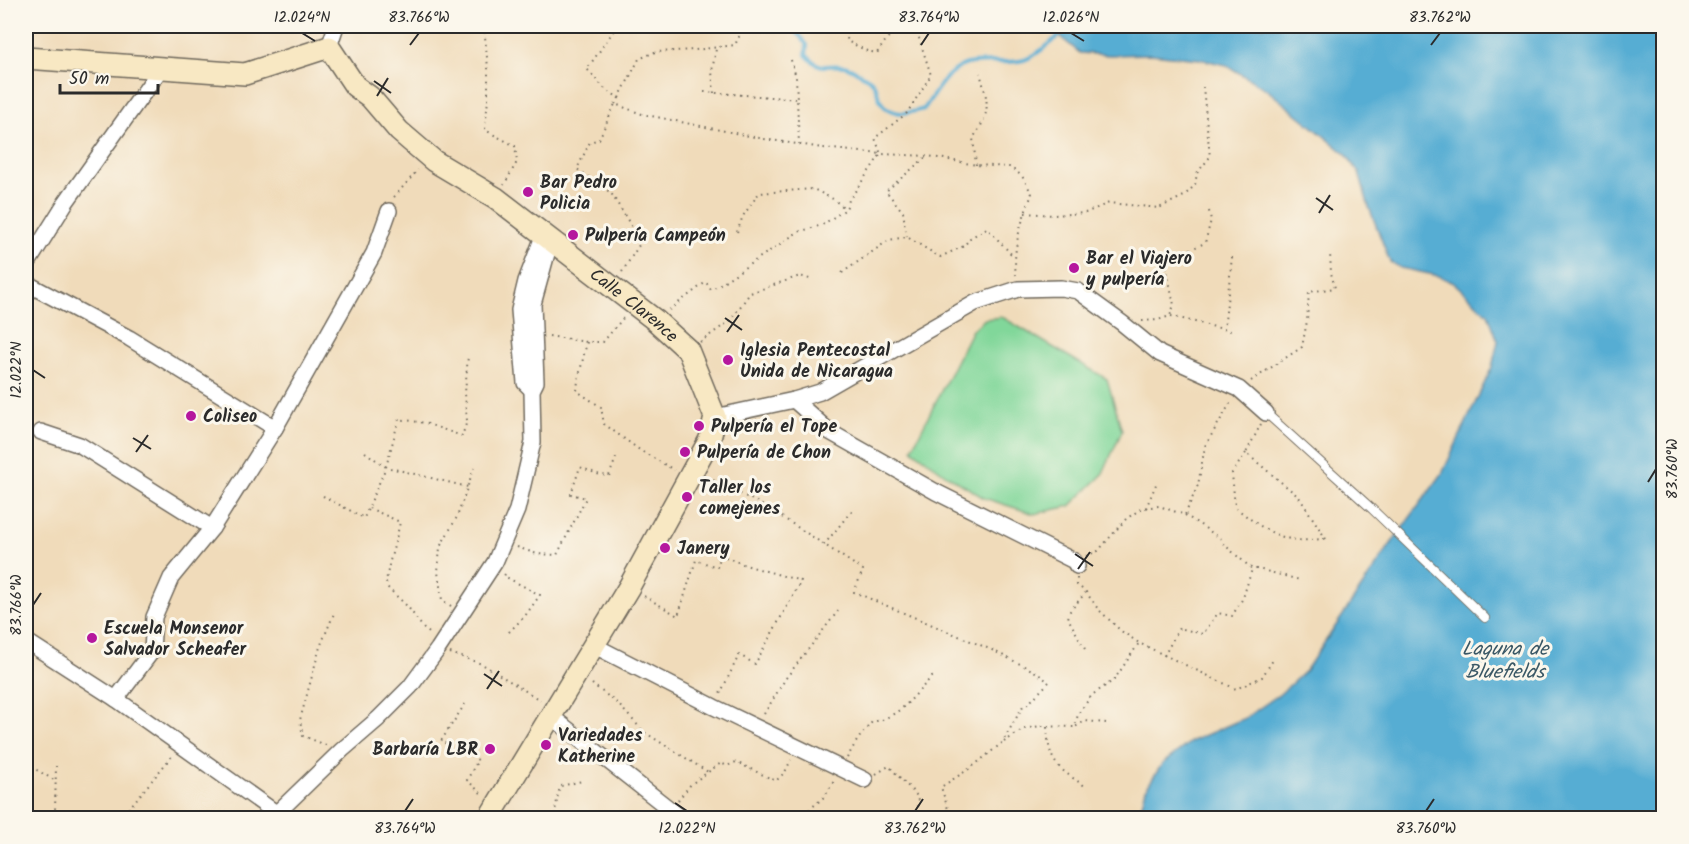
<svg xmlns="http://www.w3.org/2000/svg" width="1689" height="844" font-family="Kalam,sans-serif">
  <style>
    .green { fill: #81d79a; stroke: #568162; stroke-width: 1.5 }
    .water { fill: #56add3; stroke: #406c7f; stroke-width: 1.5 }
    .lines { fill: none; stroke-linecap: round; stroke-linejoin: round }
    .stream { stroke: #56add3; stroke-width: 4 }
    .lane-casing { stroke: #70695d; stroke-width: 10 }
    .street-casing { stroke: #70695d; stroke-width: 18 }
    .secondary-casing { stroke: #70695d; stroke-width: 24 }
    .path { stroke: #70695d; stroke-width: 2; stroke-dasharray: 1.5 4.5; stroke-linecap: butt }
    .lane { stroke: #fff; stroke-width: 8 }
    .street { stroke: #fff; stroke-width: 15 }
    .secondary { stroke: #f8e8c3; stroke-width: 21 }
    .ticks { fill: none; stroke: #2b2b2b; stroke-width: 2 }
    .poi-dot { fill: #b5179e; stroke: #fbf7ec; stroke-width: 2 }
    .labels { text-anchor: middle; stroke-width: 6; stroke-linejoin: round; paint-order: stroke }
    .poi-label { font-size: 18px; font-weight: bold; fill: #2b2b2b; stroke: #fbf7ec; text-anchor: start }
    .street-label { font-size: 18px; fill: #2b2b2b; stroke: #fbf7ec }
    .water-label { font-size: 20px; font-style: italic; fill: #3a5866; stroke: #fbf7ec }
    .neatline { fill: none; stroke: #2b2b2b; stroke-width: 2 }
    .ticks-label { font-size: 15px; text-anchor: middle; fill: #2b2b2b }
  </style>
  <rect width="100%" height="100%" fill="#fbf7ec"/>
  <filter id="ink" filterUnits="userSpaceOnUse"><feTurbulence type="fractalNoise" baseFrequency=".0167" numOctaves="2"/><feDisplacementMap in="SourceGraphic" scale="12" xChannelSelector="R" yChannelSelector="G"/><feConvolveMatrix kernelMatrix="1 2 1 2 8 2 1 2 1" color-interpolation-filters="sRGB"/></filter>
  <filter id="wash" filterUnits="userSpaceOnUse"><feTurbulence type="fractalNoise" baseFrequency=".008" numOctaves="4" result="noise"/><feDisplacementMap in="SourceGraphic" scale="24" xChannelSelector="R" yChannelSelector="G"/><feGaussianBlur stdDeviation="1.35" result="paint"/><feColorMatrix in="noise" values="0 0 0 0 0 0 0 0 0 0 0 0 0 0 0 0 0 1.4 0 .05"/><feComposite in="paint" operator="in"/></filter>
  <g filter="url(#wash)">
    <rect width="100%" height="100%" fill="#f0dbba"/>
    <path class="green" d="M 1002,317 L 1107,379 L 1122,431 L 1102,475 L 1070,506 L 1034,514 L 984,498 L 945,474 L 912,449 L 972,330 L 985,319 Z"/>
    <path class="water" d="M 1053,26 L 1663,26 L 1663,818 L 1138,818 L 1146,789 L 1162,764 L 1192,741 L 1245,718 L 1280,694 L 1306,670 L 1395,538 L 1442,474 L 1492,367 L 1498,341 L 1488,314 L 1454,283 L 1439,276 L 1401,268 L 1390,262 L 1369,207 L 1359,173 L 1346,154 L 1266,89 L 1226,65 L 1200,59 L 1151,54 L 1110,55 L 1080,53 L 1059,36 Z"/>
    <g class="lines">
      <path class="stream" d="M 792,26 L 807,45 L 806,55 C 824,73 824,63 844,66 C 851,67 862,75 869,79 C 880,86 876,103 888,109 C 900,116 911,112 924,109 C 936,92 949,65 973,63 C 990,61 1007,64 1024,60 C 1037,56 1048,44 1059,36"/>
    </g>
  </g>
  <g filter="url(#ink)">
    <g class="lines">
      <g class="lane-casing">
        <path id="lane" d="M 1266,413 L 1372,509 L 1485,618"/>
      </g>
      <g class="street-casing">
        <g id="street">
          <path d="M 329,47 L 336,26"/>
          <path d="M 26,266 L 66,202 L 162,67"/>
          <path d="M 26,283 L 129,338 L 275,428"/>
          <path d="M 532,390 L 525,383 L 519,310 L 526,281 L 544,234"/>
          <path d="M 794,400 L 830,432 L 936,492 L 1074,561 L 1077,566"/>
          <path d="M 715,417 L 794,400 L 820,392 L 975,303 L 1018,289 L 1061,288 L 1078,291 L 1122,323 L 1160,354 L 1239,389 L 1266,413"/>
          <path d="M 41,432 L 80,445 L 212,528"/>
          <path d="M 26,641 L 116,699 L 283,818"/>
          <path d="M 593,645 L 714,707 L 865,780"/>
          <path d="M 116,699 L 152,651 L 154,617 L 171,578 L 212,528 L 275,428 L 374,253 L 389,211"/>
          <path d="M 552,717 L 681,818"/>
          <path d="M 276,814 L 342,750 L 378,719 L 410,687 L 438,649 L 495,562 L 517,510 L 533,442 L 532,390 L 536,382 L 533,304 L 551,239"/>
        </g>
      </g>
      <g class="secondary-casing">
        <g id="secondary">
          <path id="s1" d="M 26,58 L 245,74 L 329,47 L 355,86 L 370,97 L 399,131 L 434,161 L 496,198 L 655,320 L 688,350 L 715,417 L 710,439 L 629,587 L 489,818"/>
        </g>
      </g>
      <g class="path">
        <path d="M 484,26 L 488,68 L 488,99 L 485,130 L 515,146 L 517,162 L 504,185"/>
        <path d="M 848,26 L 847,41 L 867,51 L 877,53 C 892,32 890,30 916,29"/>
        <path d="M 791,60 L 796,77 L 799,144"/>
        <path d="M 704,92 L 798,99"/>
        <path d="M 714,93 L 712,71 L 716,49"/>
        <path d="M 619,98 L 639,59 L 655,52 L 695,50 L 735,45 L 744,26"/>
        <path d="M 615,104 L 619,98 L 604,88 L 587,69 L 617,26"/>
        <path d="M 976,165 L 973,138 C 992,112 988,102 980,73"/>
        <path d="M 394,197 L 418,170"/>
        <path d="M 1025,213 L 1054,215 L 1085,213 L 1109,203 L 1159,208 L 1184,196 L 1195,185 L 1197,173 L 1210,157 L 1203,87"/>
        <path d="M 737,232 L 743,216 L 759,193 L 813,189 L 833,199 L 846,209"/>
        <path d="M 907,237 L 903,212 L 886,191 L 926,157"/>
        <path d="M 622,272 L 641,242 L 611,193 L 577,169 L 590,142 L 599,139 L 615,104 L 642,114 L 764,139 L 823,148 L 881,154 L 928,156 L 976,165 L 1010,167 L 1022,176 L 1032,194 C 1022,221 1012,246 1016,275"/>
        <path d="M 842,273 L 889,240 L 907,237 L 940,257 L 964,246 L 970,238 L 987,228 L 1014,257"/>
        <path d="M 669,310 L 706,282 L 711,290 L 798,232 L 822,225 L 846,209 L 849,200 L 881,154 L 875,138 L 907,113 L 931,75 L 915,26"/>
        <path d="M 1171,316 L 1231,331"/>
        <path d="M 1142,321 L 1158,320 L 1170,316 L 1174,305 L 1166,266 L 1171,252 L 1191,249 L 1205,243 L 1211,220 L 1209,211"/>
        <path d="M 1224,330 L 1232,257"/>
        <path d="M 549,336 L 587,342 L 603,342 L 624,317"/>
        <path d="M 587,342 L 578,380 L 577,391 L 601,407 L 604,424 L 641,451 L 674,470"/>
        <path d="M 700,342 L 730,321 L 750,293 L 800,276 L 813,280"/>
        <path d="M 1251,381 L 1302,347 L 1307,321 L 1309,292 L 1335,288 L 1331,273 L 1330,252"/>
        <path d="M 1261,424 L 1246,453 L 1299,497 L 1326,539"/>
        <path d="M 365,452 L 386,467 L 468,487"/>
        <path d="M 1246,453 L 1232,473 L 1235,507 C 1252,521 1274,538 1297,540 C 1306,541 1316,539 1326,539"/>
        <path d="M 708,477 C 728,489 749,497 769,509 C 801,529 832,550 863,570 L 854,592 L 992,650 L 1034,671 L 1049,682 L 1028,704 L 1023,706 L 1002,743 L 972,767 L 941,787 L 948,809 L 961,818"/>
        <path d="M 323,496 L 364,518 L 386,467 L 399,419 L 425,423 L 462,436 L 467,421 L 465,393 L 468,355"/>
        <path d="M 369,508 L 400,522 C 396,543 387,564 386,586 L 408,607 L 424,629 L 432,635"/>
        <path d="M 1146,508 L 1157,482"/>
        <path d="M 1185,515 L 1220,538 L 1227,547 L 1252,569 L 1258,569 L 1300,580"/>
        <path d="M 824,545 L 853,509"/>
        <path d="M 517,547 L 537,554 L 557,555 L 586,498 L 571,494 L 580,467 L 600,475 L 609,476 L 616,458"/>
        <path d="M 1086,556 L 1098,551 L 1126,519 L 1142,508 L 1159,506 L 1185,515 L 1198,485 L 1205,446 L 1231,402"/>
        <path d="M 505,574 L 504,576 L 540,595 L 525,616 L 507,634"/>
        <path d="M 1077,578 L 1077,585 L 1086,592 L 1098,609 L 1121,631 L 1139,643 L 1236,689 L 1262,677 L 1273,660"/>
        <path d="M 1086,592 L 1070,611 L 1068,618 L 1086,651"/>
        <path d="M 644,596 L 678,616 L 696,560 L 717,567 L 721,555 L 745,565 L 801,581 L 755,664 L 739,655 L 720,694"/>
        <path d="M 451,606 L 442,600 L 438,572 L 440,547 L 457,517 L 474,468"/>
        <path d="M 450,653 L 482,664 L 540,700"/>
        <path d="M 1164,656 L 1179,628 L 1203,634 L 1218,613 L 1232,616 L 1243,598 L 1252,569"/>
        <path d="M 592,684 L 617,703 L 644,732 L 708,772"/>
        <path d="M 465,704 L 441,741 L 478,760 L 467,780 L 483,795"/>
        <path d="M 764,714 L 786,678 L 838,611"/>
        <path d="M 1106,723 L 1085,721 L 1075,727 L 1078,714 L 1092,695 L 1114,680 L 1139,643"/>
        <path d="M 1047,727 C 1049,763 1056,767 1085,786"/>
        <path d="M 1004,742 L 1024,729 L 1040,726 L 1075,727"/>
        <path d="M 326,745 L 303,736 L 300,720 L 320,647 L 335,611"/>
        <path d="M 847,758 L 858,739 L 872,722 C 902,716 912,697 932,677 L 937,675"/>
        <path d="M 26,764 L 56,781"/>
        <path d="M 876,774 L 889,766 L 918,797 L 917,812 L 930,818"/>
        <path d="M 678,800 L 691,784 L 721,763 L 727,766 L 736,762 L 776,781 L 785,772 L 791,760"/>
        <path d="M 48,818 L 55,811 L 56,766"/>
        <path d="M 121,818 L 172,756"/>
        <path d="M 560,818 L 554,813 C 558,803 556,796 561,786 L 582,781"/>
        <path d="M 800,818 L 825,796 L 834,781"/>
        <path d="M 985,818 L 989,815 L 992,818"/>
      </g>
      <use href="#lane" class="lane"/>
      <use href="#street" class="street"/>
      <use href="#secondary" class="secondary"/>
    </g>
  </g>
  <path class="ticks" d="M 302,33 L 315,41M 1071,33 L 1084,41M 410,45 L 419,33M 921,45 L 929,33M 1431,45 L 1440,33M 374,81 L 391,93M 377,96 L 388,78M 1316,198 L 1333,210M 1319,213 L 1330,195M 725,318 L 742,330M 727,332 L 739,315M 33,370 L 45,378M 133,438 L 151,449M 136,452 L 148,435M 1648,482 L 1656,469M 1075,554 L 1093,566M 1078,569 L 1090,552M 33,605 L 41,593M 484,674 L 502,686M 487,689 L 499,671M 675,803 L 687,811M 405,811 L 413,799M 915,811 L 923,799M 1426,811 L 1434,799"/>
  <g class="poi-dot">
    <circle cx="528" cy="192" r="6"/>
    <circle cx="573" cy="235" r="6"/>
    <circle cx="1074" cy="268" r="6"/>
    <circle cx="728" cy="360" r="6"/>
    <circle cx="191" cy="416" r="6"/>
    <circle cx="699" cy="426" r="6"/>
    <circle cx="685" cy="452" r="6"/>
    <circle cx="687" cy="497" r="6"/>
    <circle cx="665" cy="548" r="6"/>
    <circle cx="92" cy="638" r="6"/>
    <circle cx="546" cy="745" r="6"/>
    <circle cx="490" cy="749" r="6"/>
  </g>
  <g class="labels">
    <g class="poi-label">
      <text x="540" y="188">Bar Pedro<tspan x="540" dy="21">Policia</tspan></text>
      <text x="585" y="241">Pulpería Campeón</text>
      <text x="1086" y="264">Bar el Viajero<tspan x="1086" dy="21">y pulpería</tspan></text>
      <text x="740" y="356">Iglesia Pentecostal<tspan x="740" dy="21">Unida de Nicaragua</tspan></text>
      <text x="203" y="422">Coliseo</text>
      <text x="711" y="432">Pulpería el Tope</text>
      <text x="697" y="458">Pulpería de Chon</text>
      <text x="699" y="493">Taller los<tspan x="699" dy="21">comejenes</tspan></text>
      <text x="677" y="554">Janery</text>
      <text x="104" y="634">Escuela Monsenor<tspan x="104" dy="21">Salvador Scheafer</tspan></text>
      <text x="558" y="741">Variedades<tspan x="558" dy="21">Katherine</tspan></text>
      <text x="478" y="755" text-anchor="end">Barbaría LBR</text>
    </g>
    <g class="street-label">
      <text dy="6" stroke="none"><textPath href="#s1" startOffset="711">Calle Clarence</textPath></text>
    </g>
    <g class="water-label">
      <text x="1505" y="655">Laguna de<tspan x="1505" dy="23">Bluefields</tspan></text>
    </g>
  </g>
  <rect width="1689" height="844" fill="none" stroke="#fbf7ec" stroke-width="66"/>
  <path d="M60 84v9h98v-9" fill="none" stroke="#2b2b2b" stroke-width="3"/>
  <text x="69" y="84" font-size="18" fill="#2b2b2b" stroke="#fbf7ec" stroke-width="4.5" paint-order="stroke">50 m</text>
  <rect x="33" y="33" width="1623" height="778" class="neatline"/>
  <g class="ticks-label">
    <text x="302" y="22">12.024°N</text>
    <text x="419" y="22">83.766°W</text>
    <text x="929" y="22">83.764°W</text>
    <text x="1071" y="22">12.026°N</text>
    <text x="1440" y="22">83.762°W</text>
    <text transform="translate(16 370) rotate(-90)" y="5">12.022°N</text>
    <text transform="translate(1672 469) rotate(-90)" y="5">83.760°W</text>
    <text transform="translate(16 605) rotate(-90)" y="5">83.766°W</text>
    <text x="405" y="833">83.764°W</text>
    <text x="687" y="833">12.022°N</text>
    <text x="915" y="833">83.762°W</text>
    <text x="1426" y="833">83.760°W</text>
  </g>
</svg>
